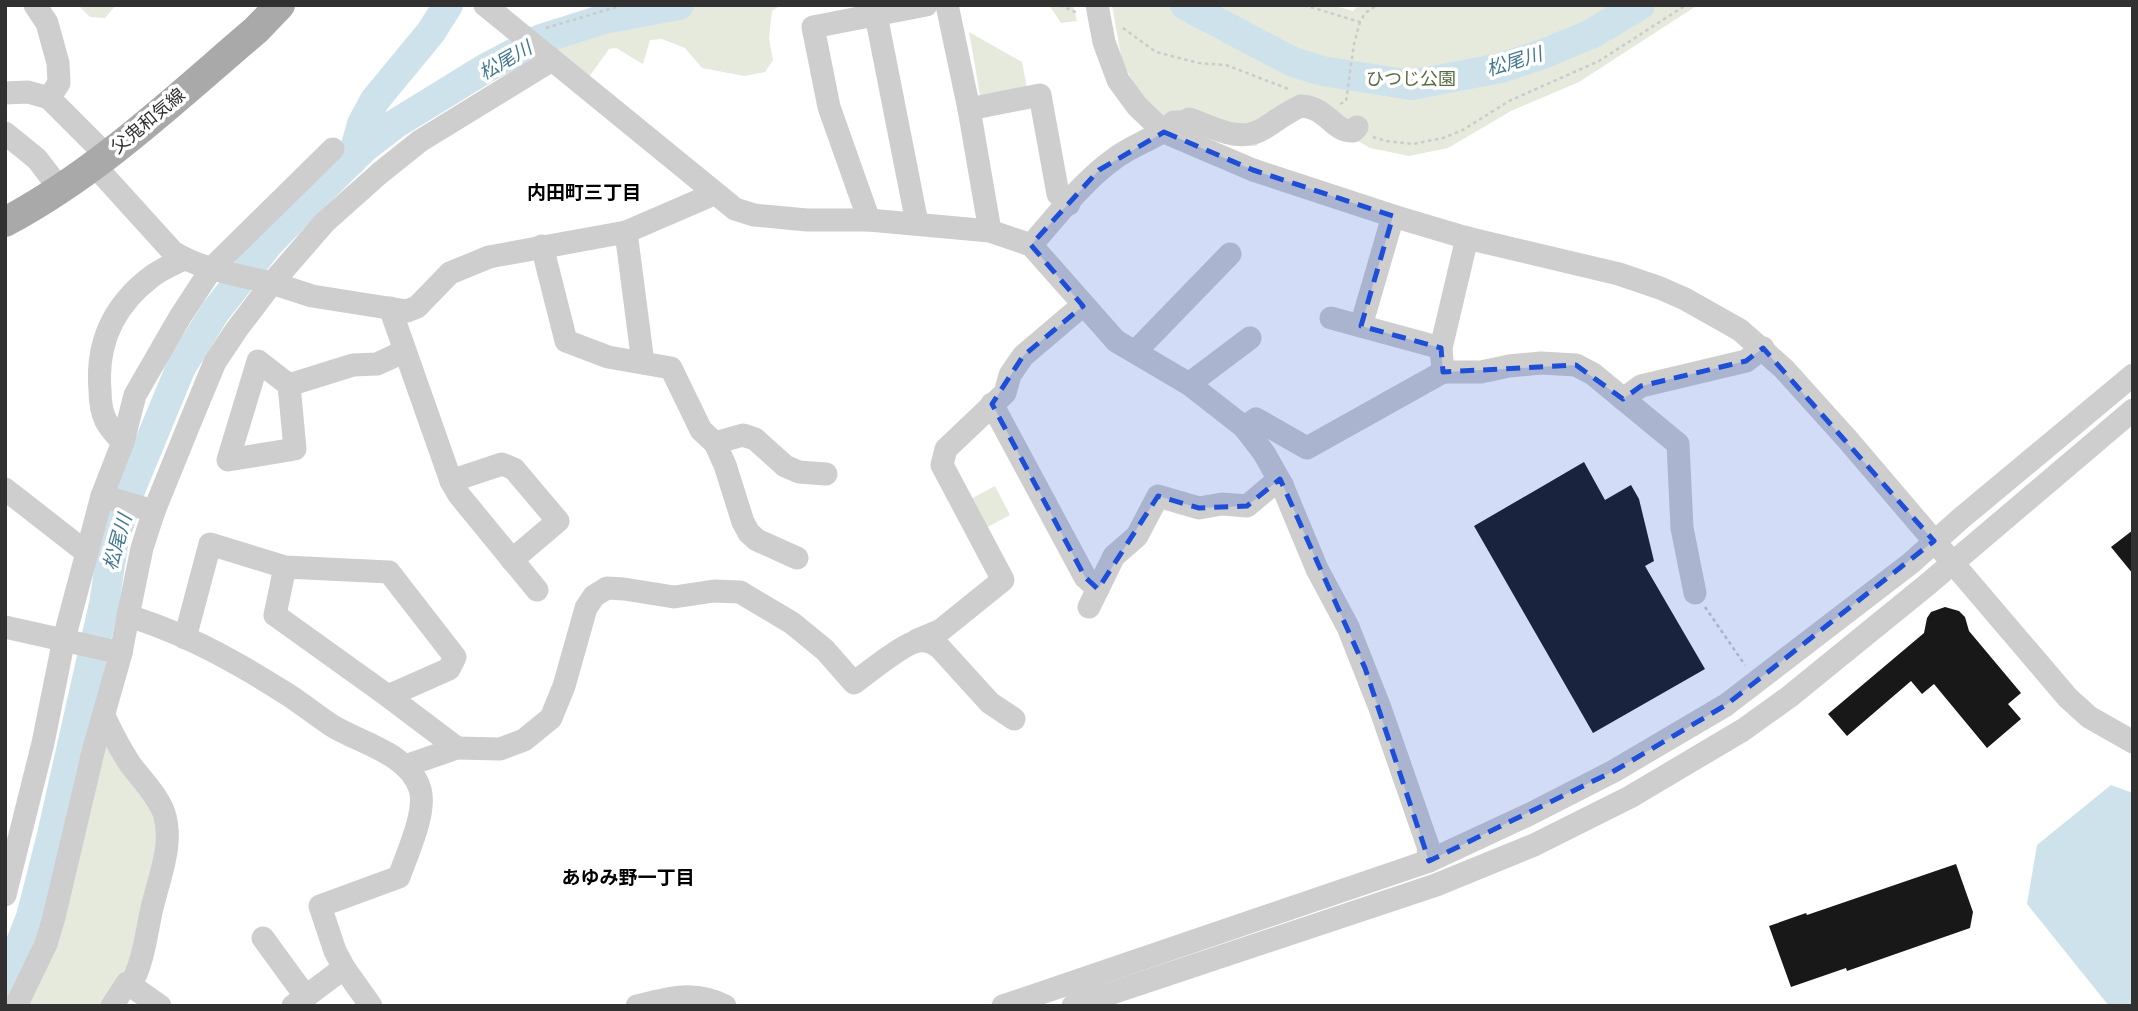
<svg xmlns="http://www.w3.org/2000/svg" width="2138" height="1011" font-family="Signika,'Noto Sans JP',sans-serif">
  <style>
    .green { fill: #e5eadd }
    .water { fill: #cee2ec }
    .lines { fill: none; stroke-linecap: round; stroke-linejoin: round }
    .river { stroke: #cee2ec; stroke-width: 30 }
    .building { fill: #181818 }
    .path { stroke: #cbcbcb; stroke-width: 2.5; stroke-dasharray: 3.5 3.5; stroke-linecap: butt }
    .minor { stroke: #cecece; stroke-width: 23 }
    .major { stroke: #a9a9a9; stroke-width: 30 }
    .marked { fill: #1d4ed8; fill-opacity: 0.2; stroke: #1d4ed8; stroke-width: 5; stroke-dasharray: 14 9; stroke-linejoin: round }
    .labels { text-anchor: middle; stroke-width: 7; stroke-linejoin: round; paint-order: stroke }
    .park-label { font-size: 18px; fill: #586c40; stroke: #fff }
    .street-label { font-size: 18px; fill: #313131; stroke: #fff }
    .water-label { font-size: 19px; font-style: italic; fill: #427891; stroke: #fff }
    .neighbourhood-label { font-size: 19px; font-weight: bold; fill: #000; stroke: #fff }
  </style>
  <rect width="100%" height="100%" fill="#fff"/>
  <g class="green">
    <path d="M 78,5 L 116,5 L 105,18 L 90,17 Z"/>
    <path d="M 607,5 L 781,5 L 772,11 L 769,38 L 773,60 L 765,72 L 744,76 L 702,68 L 685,48 L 662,39 L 650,40 L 643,64 L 616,48 L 609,49 L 586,81 L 518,31 Z"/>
    <path d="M 1049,5 L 1073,5 L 1077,21 L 1061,23 Z"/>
    <path d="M 1112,5 L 1332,5 L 1353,11 L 1359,5 L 1698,5 L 1579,82 L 1511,111 L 1448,148 L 1409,156 L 1370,148 L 1308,112 L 1271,131 L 1256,146 L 1239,145 L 1173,128 L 1139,92 L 1122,62 Z"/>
    <path d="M 969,32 L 1022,62 L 1028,93 L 981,101 Z"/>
    <path d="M 995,486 L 1010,515 L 984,529 L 969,500 Z"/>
    <path d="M 103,737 L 162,825 L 137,955 L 108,1006 L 22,1006 Z"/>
  </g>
  <path class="water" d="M 2111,785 L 2133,793 L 2133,1006 L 2109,1006 L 2027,904 L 2037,845 Z"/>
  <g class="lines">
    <g class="river">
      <path d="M 1185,5 L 1293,62 L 1322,71 L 1411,85 L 1501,68 L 1543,54 L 1591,34 L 1640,5"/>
      <path d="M 352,160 L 362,124 L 375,100 L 431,32 L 448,5"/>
      <path d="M 5,983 L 31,917 L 51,839 L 104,604 L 114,539 L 131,488 L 181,367 L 215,312 L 269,243 L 314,197 L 365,147 L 395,124 L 486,68 L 541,39 L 604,19 L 679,5"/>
    </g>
  </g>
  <g class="building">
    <path d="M 1584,462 L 1605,500 L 1631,485 L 1639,499 L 1654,561 L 1645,566 L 1705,669 L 1593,733 L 1474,526 Z"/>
    <path d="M 2133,530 L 2133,574 L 2111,547 Z"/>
    <path d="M 1945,607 L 1959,611 L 1965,617 L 1969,631 L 2021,693 L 2008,704 L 2021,719 L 1987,748 L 1934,684 L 1922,694 L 1911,681 L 1847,736 L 1828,714 L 1924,633 L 1927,618 L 1931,612 Z"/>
    <path d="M 1956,864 L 1973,912 L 1970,928 L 1847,971 L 1846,968 L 1791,987 L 1769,926 L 1806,913 L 1807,915 Z"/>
  </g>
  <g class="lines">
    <g class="path">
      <path d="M 1060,5 L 1079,14"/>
      <path d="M 1304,5 L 1360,22 L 1365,13 L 1377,5"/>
      <path d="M 546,28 L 623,5"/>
      <path d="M 1123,28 L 1156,52 L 1199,63 L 1226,65 L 1291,90"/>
      <path d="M 1340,104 L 1346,101 L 1354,44 L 1360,22"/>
      <path d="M 1373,137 L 1386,141 L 1413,144 L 1443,138 L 1463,130 L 1509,101 L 1599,61 L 1686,5"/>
      <path d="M 1705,607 L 1745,665"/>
    </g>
    <g class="minor">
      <path d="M 35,5 L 47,23 L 58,63 L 59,83 L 49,98"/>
      <path d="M 485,5 L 735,209 L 754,215 L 807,220 L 869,220 L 990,231 L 1031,245 L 1116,341 L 1189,384 L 1244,427 L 1264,453 L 1282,485 L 1317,569 L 1348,627 L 1380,708 L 1428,846 L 1429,861"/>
      <path d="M 947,5 L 969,109 L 990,231"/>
      <path d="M 1097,5 L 1104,42 L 1118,80 L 1137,106 L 1164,132 L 1253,170 L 1393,216 L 1467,238 L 1619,274 L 1660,288 L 1685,299 L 1740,330 L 1784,369 L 1848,440 L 2068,698 L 2089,717 L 2133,742"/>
      <path d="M 876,15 L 917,223"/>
      <path d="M 5,93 L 28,92 L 49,98 L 107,156"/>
      <path d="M 969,109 L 1040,95 L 1058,194 L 1069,204"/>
      <path d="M 5,133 L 37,159 L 60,189"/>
      <path d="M 95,166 L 173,252 C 202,270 239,275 272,283 L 325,222 L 380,173 L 420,141 L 552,60"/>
      <path d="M 869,220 L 829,107 L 813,27 L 926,5"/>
      <path d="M 626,232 L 643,363"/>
      <path d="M 1031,245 C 1057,216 1082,182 1114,159 C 1133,144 1157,139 1174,122 L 1183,122 L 1189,119 C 1212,126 1238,144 1263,129 C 1276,121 1287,112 1301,106 C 1327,107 1333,132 1353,131 L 1357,127"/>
      <path d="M 542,246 L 566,341 L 608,357 L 671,368 L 701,430 L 715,443 L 725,465 L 743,522 L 749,533 L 757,540 L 797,558"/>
      <path d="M 390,308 L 451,481 L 459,495 L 537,590"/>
      <path d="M 1331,318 L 1441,348"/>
      <path d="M 1361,326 L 1393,216"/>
      <path d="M 1135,352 L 1230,254"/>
      <path d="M 258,361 L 289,385 L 295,449 L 228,460 Z"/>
      <path d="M 1443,372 L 1441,348 L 1467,238"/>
      <path d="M 1189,384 L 1250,338"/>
      <path d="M 289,385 L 353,365 L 377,364 L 405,351"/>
      <path d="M 1623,399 L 1641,386 L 1746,361 L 1763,348"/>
      <path d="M 992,404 L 1085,577 L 1098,589"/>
      <path d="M 1244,427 L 1256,419 L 1307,448 L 1443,372 L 1481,372 L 1509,366 L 1541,363 L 1576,365 L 1593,374 L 1678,444 L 1682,528 L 1695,593"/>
      <path d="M 123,442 C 117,436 110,429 106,421 C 101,411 100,400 100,390 C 96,343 113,306 151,277 C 160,270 173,264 184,259"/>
      <path d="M 715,443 L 743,435 L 755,439 L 785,466 L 799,472 L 826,474"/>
      <path d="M 451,481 L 502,464 L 514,469 L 558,521 L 512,560"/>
      <path d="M 5,489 L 87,553"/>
      <path d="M 102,496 L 154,511"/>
      <path d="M 1089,607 L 1114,556 L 1137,536 L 1158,496 L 1199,508 L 1222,504 L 1247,506 L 1272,485 L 1282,485"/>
      <path d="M 128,616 L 142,548 L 154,511 L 193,415 L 215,362 L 237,329 L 272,283 L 312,296 L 407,311 L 417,307 L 450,273 L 489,257 L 626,232 L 714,194"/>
      <path d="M 5,627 L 121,653 L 128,616 C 183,632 235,661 282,691 C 299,701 314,714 331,725 C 359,743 409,753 420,789 C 427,812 407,854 399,877 L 320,906 L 335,951 L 344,968 L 293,1006"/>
      <path d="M 185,638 L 210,544 L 285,567 L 389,572 L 455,657 L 449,669 L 388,696 L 275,615 L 285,567"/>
      <path d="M 917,640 L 941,630 L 1003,580 L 942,465 L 946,449 L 1005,393 L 1010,375 L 1023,356 L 1083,305"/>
      <path d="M 388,696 L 457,748 L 405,766"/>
      <path d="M 104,716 C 112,733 120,749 130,764 C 141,779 157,794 164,813 C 174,844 159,878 152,908 C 146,934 144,962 130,986"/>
      <path d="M 457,748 L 500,749 L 524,740 L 551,718 L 564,686 L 586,608 L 594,596 L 607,588 L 624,589 L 674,597 L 714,591 L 740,592 L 792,623 L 825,650 L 854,683 C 867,673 906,642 919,641 C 928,640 933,643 940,648 L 990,703 L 1014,719"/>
      <path d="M 5,895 L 43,743 L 64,639 L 102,496 L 123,442 L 135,395 L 180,317 L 212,268 L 333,149"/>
      <path d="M 263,938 L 306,997"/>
      <path d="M 344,968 L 371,1006"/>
      <path d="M 16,1006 L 46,944 L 54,917 L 93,752 L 121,653"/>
      <path d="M 112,1006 L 127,983 L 160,1006"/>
      <path d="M 637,1006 C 668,998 695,990 725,1006"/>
      <path d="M 1003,1006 L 1429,861 L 1528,815 L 1614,771 L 1726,705 L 1911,563 L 1959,520 L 2133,375"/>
      <path d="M 1073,1006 L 1436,885 L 1534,845 L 1630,797 L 1743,730 L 1789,697 L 1928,584 L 2133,410"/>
    </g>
    <path class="major" d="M 5,222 C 99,172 176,98 256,30 L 280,5"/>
  </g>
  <path class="marked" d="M 1164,132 L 1253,170 L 1393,216 L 1361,326 L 1441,348 L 1443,372 L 1576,365 L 1623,399 L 1641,386 L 1746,361 L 1763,348 L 1934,541 L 1726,705 L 1614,771 L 1429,861 L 1365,668 L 1280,479 L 1247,506 L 1199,508 L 1158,496 L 1098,589 L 1085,577 L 992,404 L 1023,356 L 1083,306 L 1031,245 L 1099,170 Z"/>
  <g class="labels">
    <g class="park-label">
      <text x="1411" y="85">ひつじ公園</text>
    </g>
    <g class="street-label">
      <text transform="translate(148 121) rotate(-40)" y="6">父鬼和気線</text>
    </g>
    <g class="water-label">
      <text transform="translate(505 60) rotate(-30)" y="7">松尾川</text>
      <text transform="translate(1514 61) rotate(-17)" y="7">松尾川</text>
      <text transform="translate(117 542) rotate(-74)" y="7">松尾川</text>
    </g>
    <g class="neighbourhood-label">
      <text x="584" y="199">内田町三丁目</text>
      <text x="628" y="884">あゆみ野一丁目</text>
    </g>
  </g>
  <rect width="2138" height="1011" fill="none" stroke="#313131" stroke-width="14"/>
</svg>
